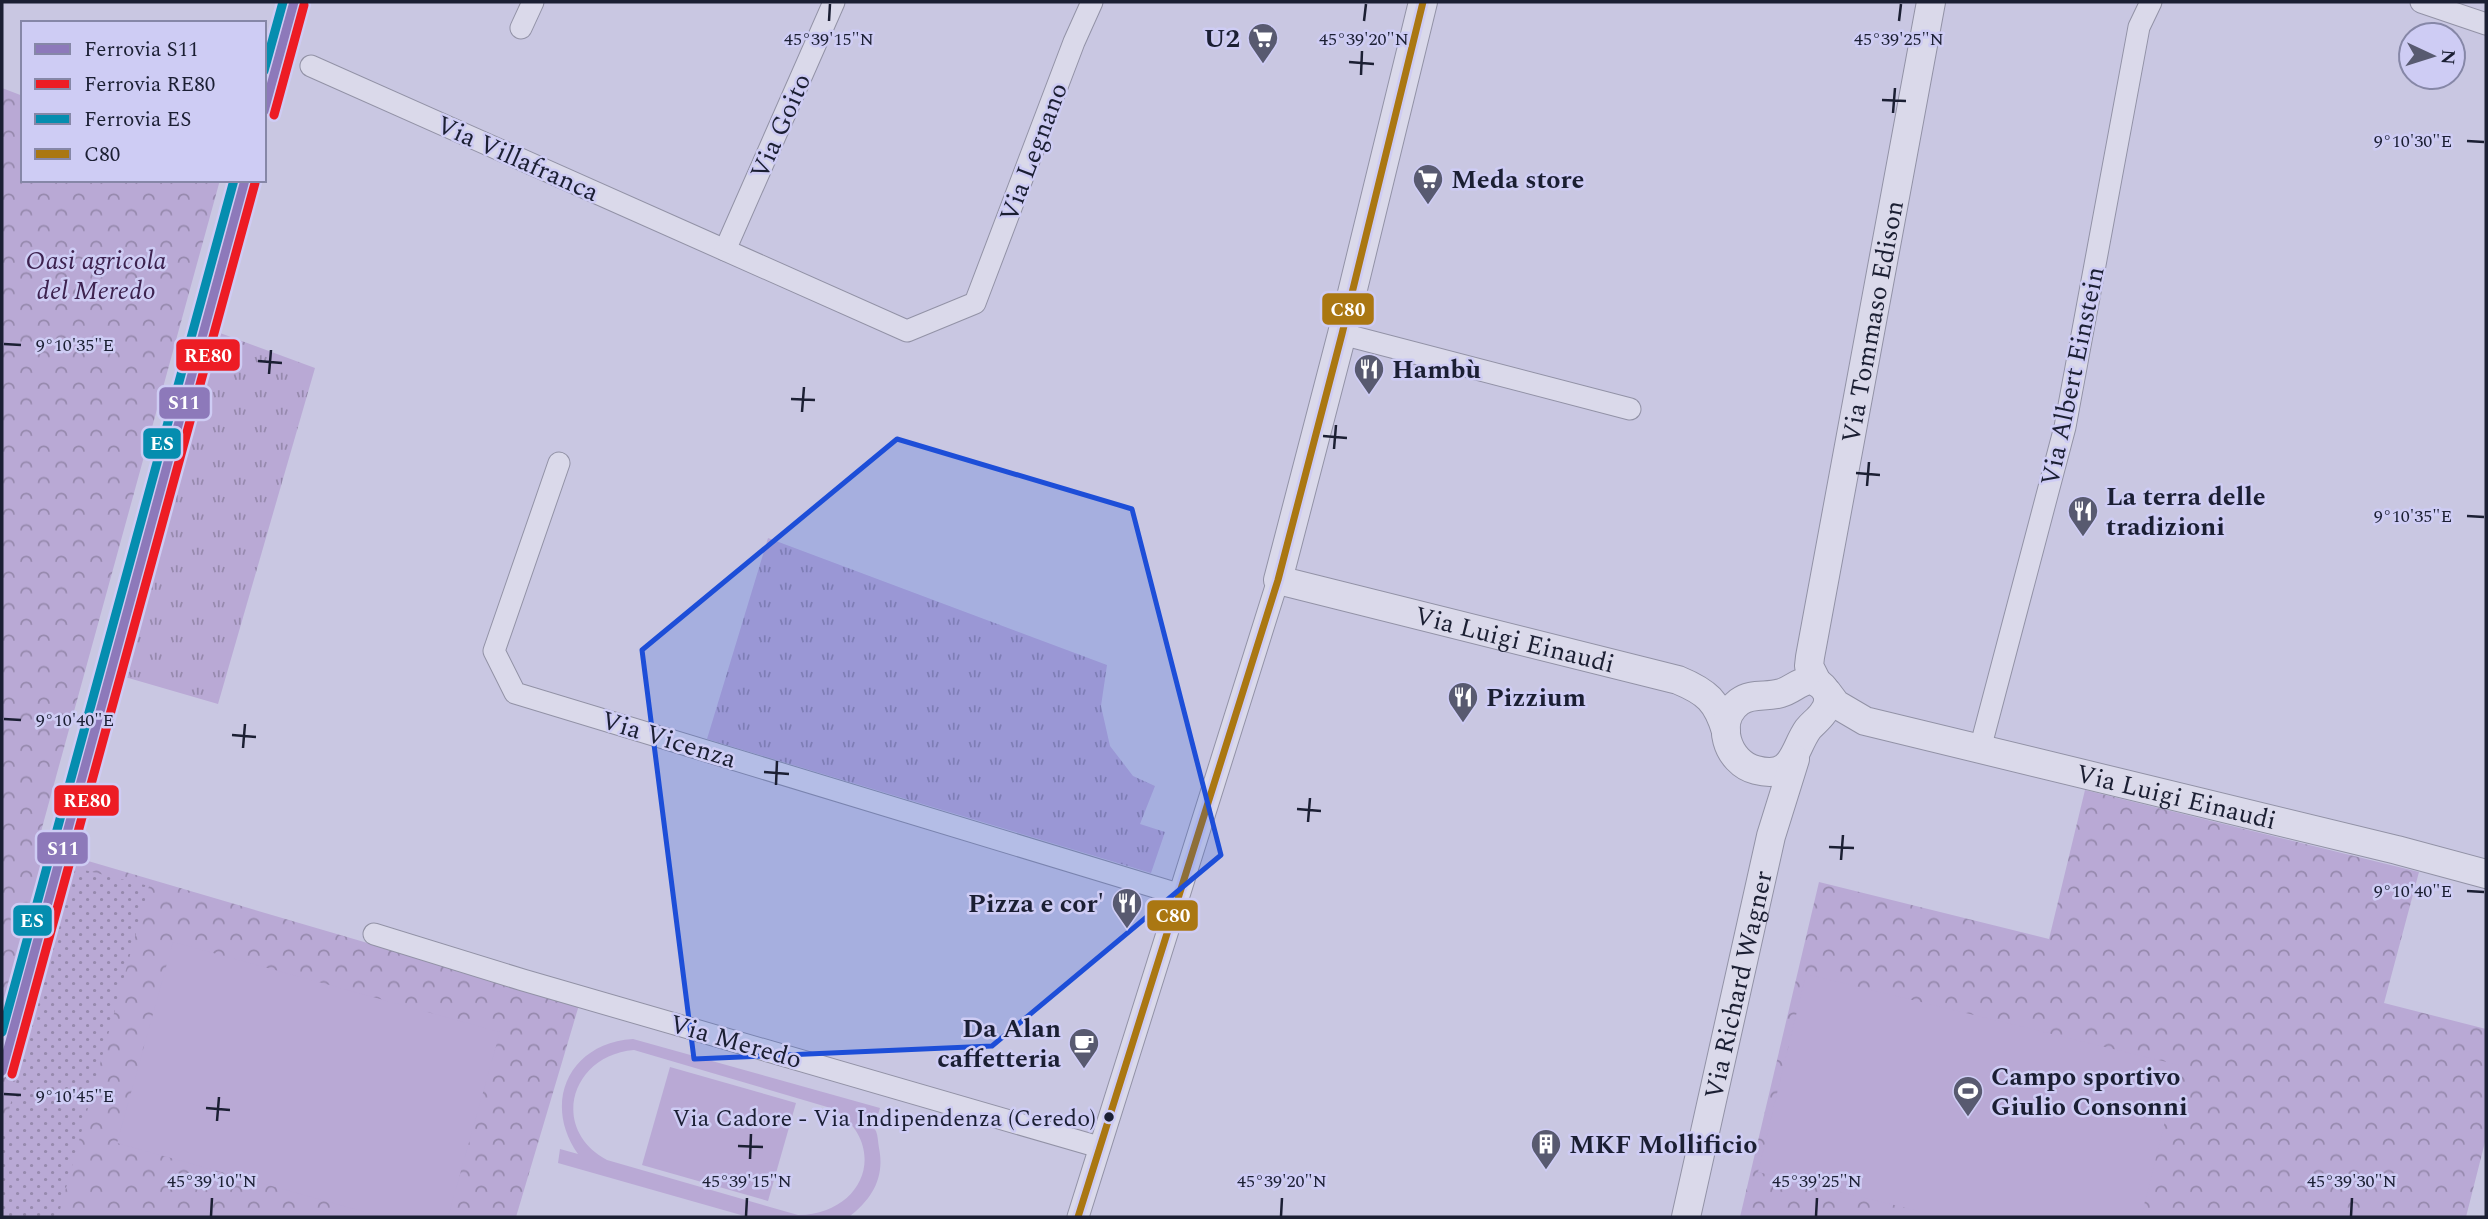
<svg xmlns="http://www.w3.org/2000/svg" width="2488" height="1219" font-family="Spectral,serif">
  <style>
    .grass { fill: url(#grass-tufts) }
    .park { fill: url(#park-crowns) }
    .garden { fill: url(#garden-dots) }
    .pitch { fill: #b9a9d5; fill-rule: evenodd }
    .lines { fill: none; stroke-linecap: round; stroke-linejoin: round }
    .minor-casing { stroke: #9292a6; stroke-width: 23 }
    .tertiary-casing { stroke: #9292a6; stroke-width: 30 }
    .minor { stroke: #dad9ea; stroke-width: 21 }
    .tertiary { stroke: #dad9ea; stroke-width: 28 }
    .bus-1-casing { stroke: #ceccf4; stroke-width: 12 }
    .bus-1 { stroke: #aa7712; stroke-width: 7 }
    .rail-1-casing { stroke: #ceccf4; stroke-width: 14 }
    .rail-2-casing { stroke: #ceccf4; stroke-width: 14 }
    .rail-3-casing { stroke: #ceccf4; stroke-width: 14 }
    .rail-1 { stroke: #8d79ba; stroke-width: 9 }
    .rail-2 { stroke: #ed1c24; stroke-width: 9 }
    .rail-3 { stroke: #058daf; stroke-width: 9 }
    .marked { fill: #1d4ed8; fill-opacity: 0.2; stroke: #1d4ed8; stroke-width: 5; stroke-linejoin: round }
    .ticks { fill: none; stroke: #1b1f33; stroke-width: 2.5 }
    .bus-dot { fill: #1b1f33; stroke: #ceccf4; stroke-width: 2.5 }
    .labels { text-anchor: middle; stroke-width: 5; stroke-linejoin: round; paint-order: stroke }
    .bus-label { font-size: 24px; fill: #1b1f33; stroke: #ceccf4; text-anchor: end }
    .poi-label { font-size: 26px; font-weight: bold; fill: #1b1f33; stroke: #ceccf4; text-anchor: start }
    .street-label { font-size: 26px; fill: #1b1f33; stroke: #ceccf4 }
    .park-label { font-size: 26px; font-style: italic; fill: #3d224f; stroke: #ceccf4 }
    .ticks-label { font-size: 18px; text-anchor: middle; fill: #1b1f33; stroke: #ceccf4; stroke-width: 5; stroke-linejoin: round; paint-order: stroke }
    .line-badge { stroke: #ceccf4; stroke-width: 2.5 }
    .badge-label { font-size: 19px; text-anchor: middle; font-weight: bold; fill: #fff }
  </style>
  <defs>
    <pattern id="grass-tufts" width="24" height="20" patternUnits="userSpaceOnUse" patternTransform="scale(1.75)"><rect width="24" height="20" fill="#b9a9d5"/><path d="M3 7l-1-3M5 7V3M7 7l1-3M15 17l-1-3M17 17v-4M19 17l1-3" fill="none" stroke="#9689ad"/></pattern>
    <pattern id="park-crowns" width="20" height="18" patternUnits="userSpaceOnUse" patternTransform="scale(1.75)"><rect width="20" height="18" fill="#b9a9d5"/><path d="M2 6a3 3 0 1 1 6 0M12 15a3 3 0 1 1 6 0" fill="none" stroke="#9689ad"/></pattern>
    <pattern id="garden-dots" width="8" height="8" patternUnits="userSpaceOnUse" patternTransform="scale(1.75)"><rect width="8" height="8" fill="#b9a9d5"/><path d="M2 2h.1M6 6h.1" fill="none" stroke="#9689ad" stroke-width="1.8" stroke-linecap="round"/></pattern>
  </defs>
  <rect width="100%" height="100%" fill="#c9c7e2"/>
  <g class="grass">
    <path d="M 220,333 L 315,368 L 218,704 L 125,677 Z"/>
    <path d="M 768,538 L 1107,665 L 1101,706 L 1110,746 L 1133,776 L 1155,786 L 1140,824 L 1165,832 L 1151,873 L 707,739 Z"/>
  </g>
  <g class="park">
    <path d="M 2,88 L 23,96 L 23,180 L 220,180 L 37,846 L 579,1005 L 516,1217 L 2,1217 Z"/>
    <path d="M 2085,790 L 2419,872 L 2384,1003 L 2486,1029 L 2486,1138 L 2466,1217 L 1740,1217 L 1819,882 L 2049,939 Z"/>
  </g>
  <path class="garden" d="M 72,867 L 149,886 L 58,1217 L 2,1217 L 2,1137 Z"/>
  <g class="pitch">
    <path d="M 173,942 L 500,1032 L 448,1217 L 383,1217 L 117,1143 Z"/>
    <path d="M 1806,974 L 2179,1065 L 2141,1217 L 1943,1217 L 1758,1172 Z"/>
    <path d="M 633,1039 L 880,1108 L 876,1121 L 864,1118 C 868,1122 873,1127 876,1131 C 878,1136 878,1143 879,1148 C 885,1178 872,1199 849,1217 L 748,1217 L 558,1163 L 560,1149 L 578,1154 C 542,1103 569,1043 633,1039 ZM 634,1050 L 834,1109 C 890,1147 864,1214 798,1215 L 607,1160 C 549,1129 571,1055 634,1050 Z"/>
    <path d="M 670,1067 L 796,1103 L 768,1201 L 642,1165 Z"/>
  </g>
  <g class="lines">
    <g class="minor-casing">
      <g id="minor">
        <path d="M 2421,2 L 2486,24"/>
        <path d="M 521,28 L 533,2"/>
        <path d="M 311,66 L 907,331 L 975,303 L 1074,42 L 1092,2"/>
        <path d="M 725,250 L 834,2"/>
        <path d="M 1342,334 L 1630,409"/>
        <path d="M 559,463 L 494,651 L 515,693 L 1178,894"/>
        <path d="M 1980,749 L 2065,427 L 2139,27 L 2151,2"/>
        <path d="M 374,934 L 523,980 L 1099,1147"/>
        <path d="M 1078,1217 L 1278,580"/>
      </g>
    </g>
    <g class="tertiary-casing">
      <g id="tertiary">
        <path id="s1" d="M 1423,2 L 1342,334 L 1278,580 L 1678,680 C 1707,692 1717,701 1726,731"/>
        <path d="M 1810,680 C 1826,684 1834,699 1823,713 C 1819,719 1813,723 1808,729 C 1793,750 1794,780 1756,770 C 1727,763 1714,721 1739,702 C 1752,692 1767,698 1781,693 C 1792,690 1798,682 1810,680 Z"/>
        <path id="s2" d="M 1817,682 L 1809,666 L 1810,657 L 1931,2"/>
        <path id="s3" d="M 1827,692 L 1836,704 L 1865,721 L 2397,850 L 2486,874"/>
        <path id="s4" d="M 1686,1217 L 1771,836 L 1795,759"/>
      </g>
    </g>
    <use href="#minor" class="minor"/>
    <use href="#tertiary" class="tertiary"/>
    <g class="bus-1-casing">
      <path id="bus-1" d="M 1078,1217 L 1278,580 L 1342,334 L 1423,2"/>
    </g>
    <use href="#bus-1" class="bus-1"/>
    <g class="rail-1-casing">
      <g id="rail-1">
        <path d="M 264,111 L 294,2"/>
        <path d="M 2,1071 L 245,180"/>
      </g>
    </g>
    <g class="rail-2-casing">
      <g id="rail-2">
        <path d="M 274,115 L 304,5"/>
        <path d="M 12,1074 L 255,183"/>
      </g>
    </g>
    <g class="rail-3-casing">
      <g id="rail-3">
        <path d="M 264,71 L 283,2"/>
        <path d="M 2,1032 L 234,180"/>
      </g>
    </g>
    <use href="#rail-1" class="rail-1"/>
    <use href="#rail-2" class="rail-2"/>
    <use href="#rail-3" class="rail-3"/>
  </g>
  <path class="marked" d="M 897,439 L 1132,509 L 1221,855 L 992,1046 L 694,1059 L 642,650 Z"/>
  <path class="ticks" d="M 829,21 L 830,4M 1364,21 L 1366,4M 1899,21 L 1901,4M 1349,62 L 1374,64M 1361,75 L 1362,51M 1882,100 L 1906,101M 1893,113 L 1895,88M 2467,141 L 2484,142M 4,344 L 21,345M 258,361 L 282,363M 269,374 L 271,350M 791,399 L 815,400M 802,412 L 804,387M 1323,436 L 1347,438M 1334,449 L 1336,425M 1856,473 L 1880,475M 1867,486 L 1869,462M 2467,516 L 2484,517M 4,719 L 21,720M 232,735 L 256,737M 243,748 L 245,724M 764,772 L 789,774M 776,785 L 777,761M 1297,809 L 1321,811M 1308,822 L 1310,798M 1829,847 L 1854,848M 1841,860 L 1843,835M 2467,891 L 2484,892M 4,1094 L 21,1095M 206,1108 L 230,1110M 217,1121 L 219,1097M 738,1146 L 763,1147M 750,1159 L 751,1134M 211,1216 L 212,1198M 746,1216 L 747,1198M 1281,1216 L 1282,1198M 1816,1216 L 1817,1198M 2351,1216 L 2352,1198"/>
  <defs>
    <g id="supermarket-pin" transform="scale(1.575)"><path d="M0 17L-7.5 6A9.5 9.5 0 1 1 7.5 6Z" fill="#585a70" stroke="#ceccf4"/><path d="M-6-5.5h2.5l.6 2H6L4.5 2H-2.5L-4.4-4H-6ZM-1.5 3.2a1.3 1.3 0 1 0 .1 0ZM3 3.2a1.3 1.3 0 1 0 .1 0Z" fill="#fff"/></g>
    <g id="restaurant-pin" transform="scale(1.575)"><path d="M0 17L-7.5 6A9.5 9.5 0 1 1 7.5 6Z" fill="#585a70" stroke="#ceccf4"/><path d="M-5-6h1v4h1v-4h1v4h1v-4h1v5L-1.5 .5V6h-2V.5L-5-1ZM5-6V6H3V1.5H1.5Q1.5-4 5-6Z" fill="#fff"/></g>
    <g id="cafe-pin" transform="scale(1.575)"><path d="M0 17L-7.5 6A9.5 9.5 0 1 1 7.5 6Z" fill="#585a70" stroke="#ceccf4"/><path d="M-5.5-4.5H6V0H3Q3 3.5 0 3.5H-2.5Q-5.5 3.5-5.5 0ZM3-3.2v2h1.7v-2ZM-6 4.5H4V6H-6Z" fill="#fff"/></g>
    <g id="stadium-pin" transform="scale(1.575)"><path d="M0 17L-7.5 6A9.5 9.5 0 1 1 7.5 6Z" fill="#585a70" stroke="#ceccf4"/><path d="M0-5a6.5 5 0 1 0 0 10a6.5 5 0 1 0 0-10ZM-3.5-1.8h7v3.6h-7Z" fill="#fff"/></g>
    <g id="building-pin" transform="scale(1.575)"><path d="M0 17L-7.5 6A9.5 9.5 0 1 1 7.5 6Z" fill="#585a70" stroke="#ceccf4"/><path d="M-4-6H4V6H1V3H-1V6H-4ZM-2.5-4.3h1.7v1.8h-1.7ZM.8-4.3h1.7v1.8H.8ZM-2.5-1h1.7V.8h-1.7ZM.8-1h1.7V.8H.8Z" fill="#fff"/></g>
  </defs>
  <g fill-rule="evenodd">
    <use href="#supermarket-pin" x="1263" y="38"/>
    <use href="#supermarket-pin" x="1428" y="179"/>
    <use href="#restaurant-pin" x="1369" y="369"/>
    <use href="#restaurant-pin" x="2083" y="511"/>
    <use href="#restaurant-pin" x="1463" y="697"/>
    <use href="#restaurant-pin" x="1127" y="903"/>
    <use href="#cafe-pin" x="1084" y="1043"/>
    <use href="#stadium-pin" x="1968" y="1091"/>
    <use href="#building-pin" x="1546" y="1144"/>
  </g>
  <circle class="bus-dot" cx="1109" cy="1117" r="6"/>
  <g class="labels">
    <g class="bus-label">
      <text x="1096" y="1126">Via Cadore - Via Indipendenza (Ceredo)</text>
    </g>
    <g class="poi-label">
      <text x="1240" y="47" text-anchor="end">U2</text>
      <text x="1451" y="188">Meda store</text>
      <text x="1392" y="378">Hambù</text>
      <text x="2106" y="505">La terra delle<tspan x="2106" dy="30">tradizioni</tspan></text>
      <text x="1486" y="706">Pizzium</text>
      <text x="1104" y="912" text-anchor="end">Pizza e cor'</text>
      <text x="1061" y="1037" text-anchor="end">Da Alan<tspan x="1061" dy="30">caffetteria</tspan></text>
      <text x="1991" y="1085">Campo sportivo<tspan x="1991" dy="30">Giulio Consonni</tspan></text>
      <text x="1569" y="1153">MKF Mollificio</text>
    </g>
    <g class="street-label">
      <text transform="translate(780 126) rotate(-66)" y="9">Via Goito</text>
      <text transform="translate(1033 152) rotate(-69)" y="9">Via Legnano</text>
      <text transform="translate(518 158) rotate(24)" y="9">Via Villafranca</text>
      <text dy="9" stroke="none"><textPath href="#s2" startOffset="368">Via Tommaso Edison</textPath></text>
      <text transform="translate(2072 376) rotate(-78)" y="9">Via Albert Einstein</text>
      <text dy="9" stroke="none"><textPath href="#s1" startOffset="840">Via Luigi Einaudi</textPath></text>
      <text transform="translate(669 739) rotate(17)" y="9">Via Vicenza</text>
      <text dy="9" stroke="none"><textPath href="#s3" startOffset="369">Via Luigi Einaudi</textPath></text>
      <text dy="9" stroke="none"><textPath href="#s4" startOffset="238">Via Richard Wagner</textPath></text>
      <text transform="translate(736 1041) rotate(16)" y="9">Via Meredo</text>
    </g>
    <g class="park-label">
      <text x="96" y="269">Oasi agricola<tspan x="96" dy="30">del Meredo</tspan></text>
    </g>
  </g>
  <g class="ticks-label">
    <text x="829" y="45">45°39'15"N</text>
    <text x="1364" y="45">45°39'20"N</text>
    <text x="1899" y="45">45°39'25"N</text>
    <text x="2413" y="147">9°10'30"E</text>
    <text x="75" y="351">9°10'35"E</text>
    <text x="2413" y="522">9°10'35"E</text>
    <text x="75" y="726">9°10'40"E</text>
    <text x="2413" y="897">9°10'40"E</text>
    <text x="75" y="1102">9°10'45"E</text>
    <text x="212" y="1187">45°39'10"N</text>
    <text x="747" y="1187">45°39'15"N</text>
    <text x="1282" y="1187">45°39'20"N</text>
    <text x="1817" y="1187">45°39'25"N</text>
    <text x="2352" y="1187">45°39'30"N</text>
  </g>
  <g class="line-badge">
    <rect x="1321" y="292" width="54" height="34" rx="7" fill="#aa7712"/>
    <rect x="175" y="338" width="66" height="34" rx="7" fill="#ed1c24"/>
    <rect x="158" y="386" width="53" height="34" rx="7" fill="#8d79ba"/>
    <rect x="142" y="427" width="40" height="33" rx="7" fill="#058daf"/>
    <rect x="53" y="784" width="67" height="33" rx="7" fill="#ed1c24"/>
    <rect x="36" y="831" width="53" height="34" rx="7" fill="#8d79ba"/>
    <rect x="1146" y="899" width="53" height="33" rx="7" fill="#aa7712"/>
    <rect x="12" y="904" width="41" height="33" rx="7" fill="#058daf"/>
  </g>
  <g class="badge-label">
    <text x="1348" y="316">C80</text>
    <text x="208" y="362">RE80</text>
    <text x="184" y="409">S11</text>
    <text x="162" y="450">ES</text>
    <text x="87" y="807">RE80</text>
    <text x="63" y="855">S11</text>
    <text x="1173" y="922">C80</text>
    <text x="32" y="927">ES</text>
  </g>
  <rect width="2488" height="1219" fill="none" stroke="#1b1f33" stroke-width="7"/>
  <rect x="21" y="21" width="245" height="161" fill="#ceccf4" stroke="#8687a7" stroke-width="2"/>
  <rect x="35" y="44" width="35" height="10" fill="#8d79ba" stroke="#8687a7" stroke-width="2"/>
  <text x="84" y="56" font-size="21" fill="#1b1f33">Ferrovia S11</text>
  <rect x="35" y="79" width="35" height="10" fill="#ed1c24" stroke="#8687a7" stroke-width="2"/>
  <text x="84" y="91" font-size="21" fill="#1b1f33">Ferrovia RE80</text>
  <rect x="35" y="114" width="35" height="10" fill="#058daf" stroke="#8687a7" stroke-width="2"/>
  <text x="84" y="126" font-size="21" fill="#1b1f33">Ferrovia ES</text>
  <rect x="35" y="149" width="35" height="10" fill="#aa7712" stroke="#8687a7" stroke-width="2"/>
  <text x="84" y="161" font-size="21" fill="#1b1f33">C80</text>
  <g transform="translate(2432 56) rotate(94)"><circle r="33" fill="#ceccf4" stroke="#8687a7" stroke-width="2"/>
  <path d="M0-5L12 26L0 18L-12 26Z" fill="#585a70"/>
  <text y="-10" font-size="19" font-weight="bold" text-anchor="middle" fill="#1b1f33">N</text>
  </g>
</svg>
